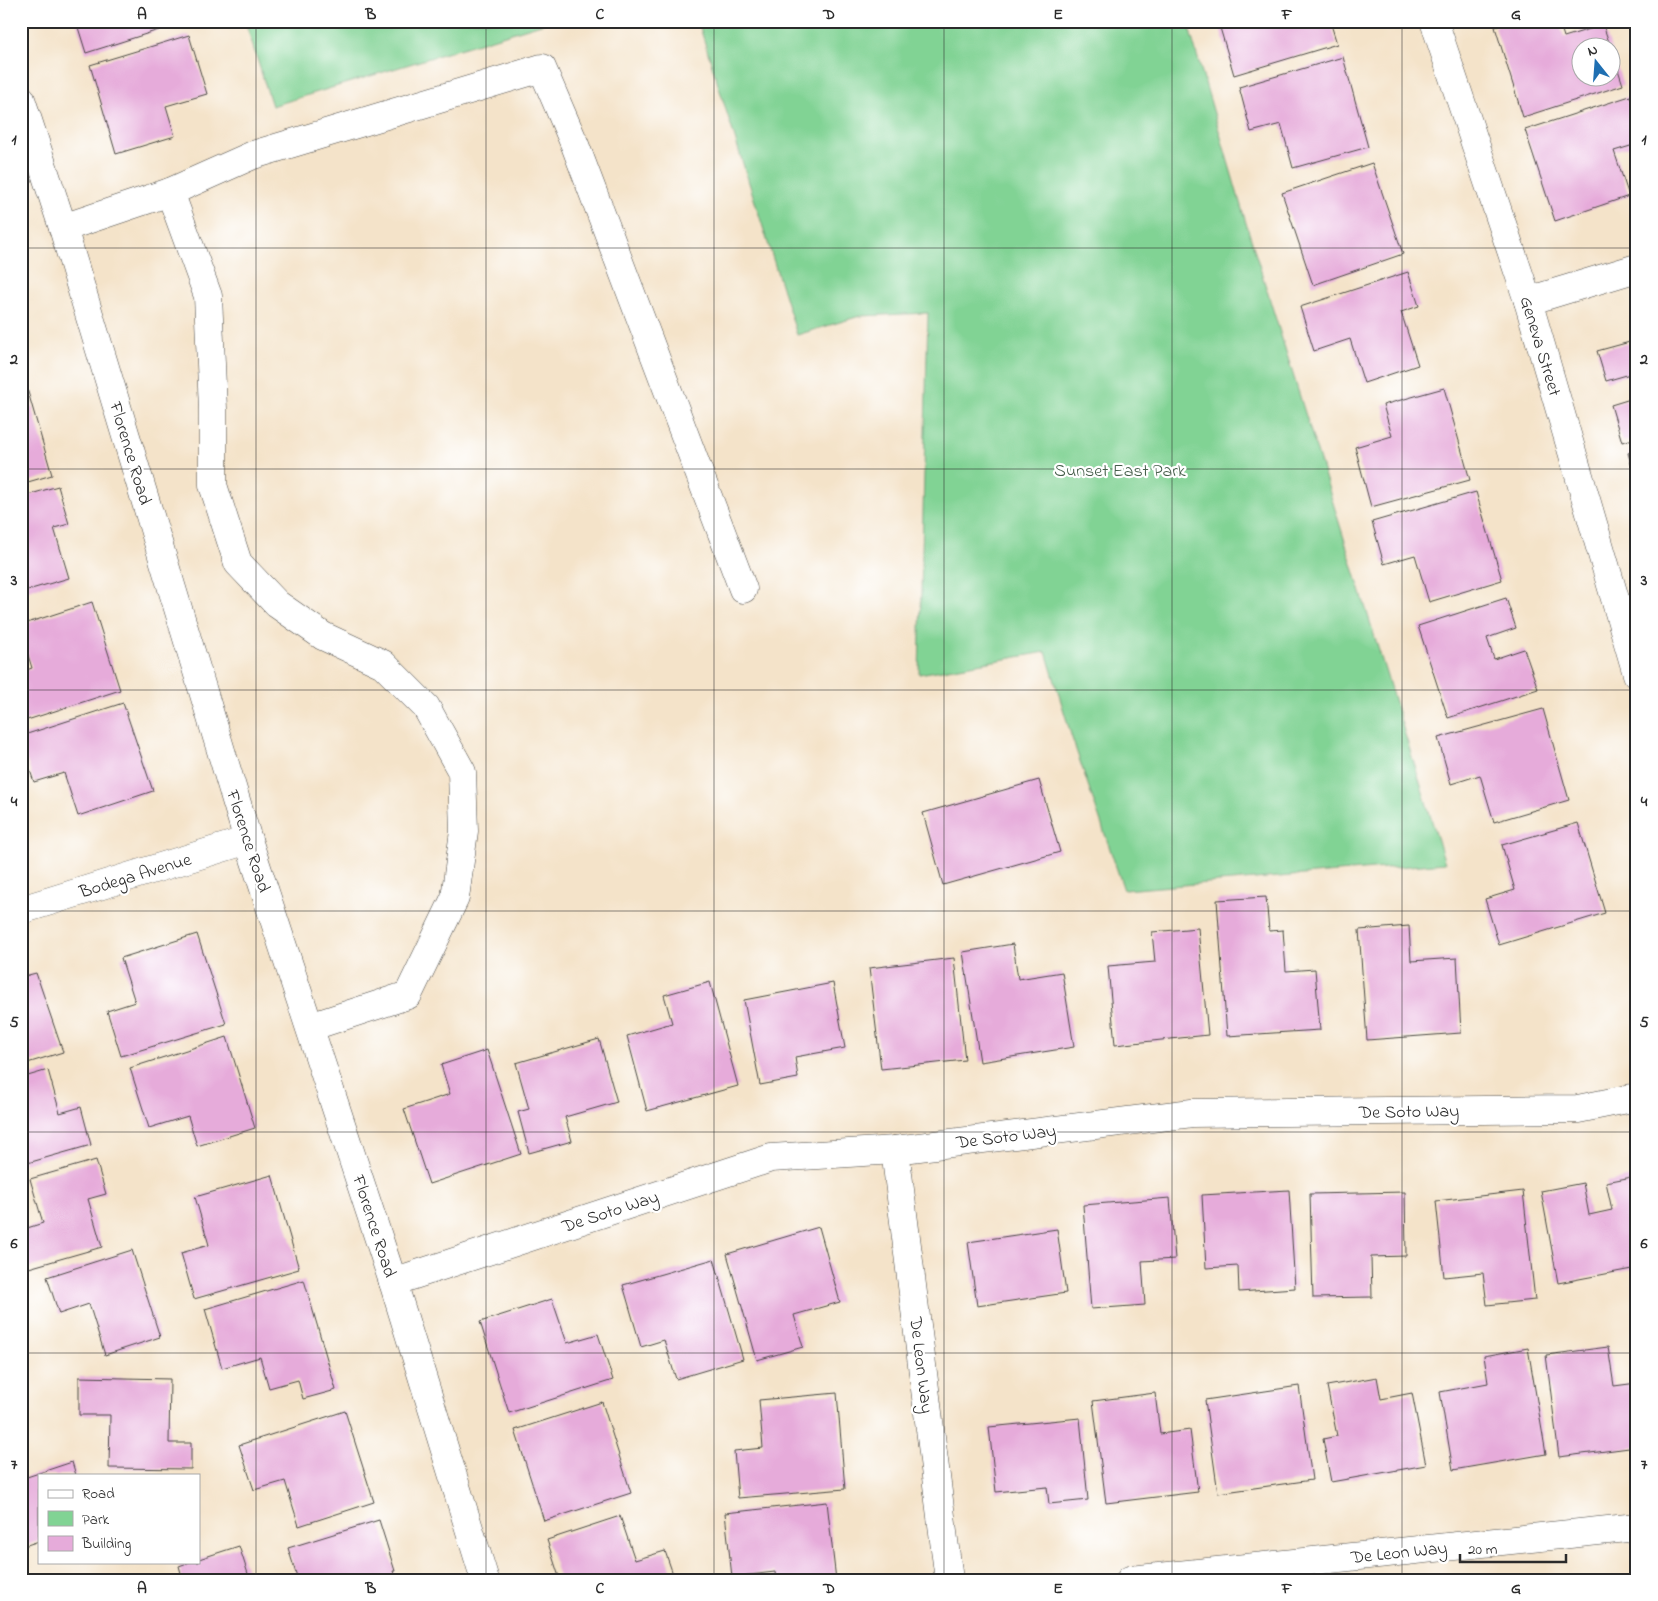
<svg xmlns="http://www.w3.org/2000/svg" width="1658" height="1601" font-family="'Indie Flower',sans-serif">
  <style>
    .green { fill: #81d394; stroke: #567f60 }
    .building { fill: #e6abda }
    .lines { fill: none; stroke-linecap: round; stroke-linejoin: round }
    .minor-casing { stroke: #494743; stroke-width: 29 }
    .minor { stroke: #fff; stroke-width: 28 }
    .grid { fill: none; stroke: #2b2b2b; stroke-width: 1; stroke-opacity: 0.55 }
    .labels { text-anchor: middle; stroke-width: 4.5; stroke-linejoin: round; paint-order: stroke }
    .street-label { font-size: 18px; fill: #2b2b2b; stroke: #fff }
    .park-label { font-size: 18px; fill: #455d4a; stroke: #fff }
    .neatline { fill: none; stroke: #2b2b2b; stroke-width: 2 }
    .grid-label { font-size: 16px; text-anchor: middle; font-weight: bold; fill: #2b2b2b }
  </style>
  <rect width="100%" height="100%" fill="#fff"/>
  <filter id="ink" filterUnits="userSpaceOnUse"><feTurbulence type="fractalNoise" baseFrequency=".02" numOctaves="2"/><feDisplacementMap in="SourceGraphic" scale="10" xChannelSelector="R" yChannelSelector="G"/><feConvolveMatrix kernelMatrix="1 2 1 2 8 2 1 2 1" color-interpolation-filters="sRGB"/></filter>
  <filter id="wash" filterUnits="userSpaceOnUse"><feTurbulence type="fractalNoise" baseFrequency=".0096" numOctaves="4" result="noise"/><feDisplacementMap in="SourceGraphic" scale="20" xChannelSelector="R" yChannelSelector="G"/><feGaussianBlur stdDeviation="1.12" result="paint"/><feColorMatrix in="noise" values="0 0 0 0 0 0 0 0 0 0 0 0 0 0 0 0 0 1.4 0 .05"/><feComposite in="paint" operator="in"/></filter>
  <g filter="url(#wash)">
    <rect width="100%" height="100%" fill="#f4e3c9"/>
    <g class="green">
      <path d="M 245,21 L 551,21 L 272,106 Z"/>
      <path d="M 698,21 L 1187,21 L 1246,223 L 1445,863 L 1124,890 L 1072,738 L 1046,652 L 919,674 L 928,313 L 860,316 L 797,335 Z"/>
    </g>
    <g id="blocks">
      <g class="building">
        <path d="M 76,21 L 184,21 L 184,22 L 86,53 Z"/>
        <path d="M 1218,21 L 1330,21 L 1337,44 L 1234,75 Z"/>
        <path d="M 1513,21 L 1559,21 L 1564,37 L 1603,25 L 1611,48 L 1580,48 L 1580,78 L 1610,78 L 1611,48 L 1623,85 L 1523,117 L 1495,27 Z"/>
        <path d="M 189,35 L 207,94 L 166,106 L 175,136 L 116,154 L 90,65 Z"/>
        <path d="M 1343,57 L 1368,147 L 1293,168 L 1281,124 L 1251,132 L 1239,87 Z"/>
        <path d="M 1630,96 L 1637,115 L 1637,144 L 1614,151 L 1629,196 L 1555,221 L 1525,130 Z"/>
        <path d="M 1372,163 L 1403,254 L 1313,285 L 1282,193 Z"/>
        <path d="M 1408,272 L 1419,306 L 1401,312 L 1418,365 L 1364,383 L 1350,339 L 1314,351 L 1300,307 Z"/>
        <path d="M 1637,340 L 1637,372 L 1606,381 L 1597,351 Z"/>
        <path d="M 26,385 L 52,475 L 21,484 L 21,386 Z"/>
        <path d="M 1444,388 L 1470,480 L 1371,507 L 1355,447 L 1392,436 L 1383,405 Z"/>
        <path d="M 1637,397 L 1637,438 L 1622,442 L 1611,405 Z"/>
        <path d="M 1637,450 L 1637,482 L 1636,482 L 1628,453 Z"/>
        <path d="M 58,486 L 69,524 L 54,528 L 69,578 L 21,592 L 21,497 Z"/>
        <path d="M 1476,492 L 1502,580 L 1429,602 L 1415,555 L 1384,564 L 1372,522 Z"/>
        <path d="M 1506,598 L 1516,628 L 1487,638 L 1494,659 L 1524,649 L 1538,689 L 1448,718 L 1418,626 Z"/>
        <path d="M 92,602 L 120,690 L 21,722 L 21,672 L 32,668 L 21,633 L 21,625 Z"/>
        <path d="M 123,703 L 153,791 L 78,816 L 64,773 L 34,782 L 21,744 L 21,736 Z"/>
        <path d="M 1543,709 L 1569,800 L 1494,822 L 1480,775 L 1451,784 L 1438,738 Z"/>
        <path d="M 1039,780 L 1060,852 L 943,885 L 923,813 Z"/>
        <path d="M 1578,823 L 1605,913 L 1499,945 L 1485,899 L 1515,890 L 1502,845 Z"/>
        <path d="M 1266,897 L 1269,931 L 1283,930 L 1286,971 L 1315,969 L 1320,1030 L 1227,1036 L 1217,900 Z"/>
        <path d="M 1409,926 L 1411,961 L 1457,958 L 1461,1033 L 1367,1040 L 1359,930 Z"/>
        <path d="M 1198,928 L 1208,1035 L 1115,1045 L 1108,966 L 1155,962 L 1152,932 Z"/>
        <path d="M 197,934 L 226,1024 L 121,1056 L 107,1011 L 135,1002 L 121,958 Z"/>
        <path d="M 1013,944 L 1018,979 L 1062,972 L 1074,1047 L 980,1062 L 963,952 Z"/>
        <path d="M 954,958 L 965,1060 L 881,1069 L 869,968 Z"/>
        <path d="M 36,973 L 63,1052 L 21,1065 L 21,977 Z"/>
        <path d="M 710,982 L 738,1086 L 647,1111 L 627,1036 L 672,1023 L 664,995 Z"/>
        <path d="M 833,983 L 845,1048 L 795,1057 L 798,1078 L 760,1085 L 744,1000 Z"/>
        <path d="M 227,1037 L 255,1128 L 197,1146 L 188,1116 L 149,1128 L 130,1068 Z"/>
        <path d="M 599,1039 L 617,1102 L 565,1117 L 572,1141 L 529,1153 L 518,1112 L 529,1109 L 516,1063 Z"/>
        <path d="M 487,1050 L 521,1154 L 429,1184 L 404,1109 L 450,1094 L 441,1065 Z"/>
        <path d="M 48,1070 L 60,1113 L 81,1107 L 91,1145 L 24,1164 L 21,1155 L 21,1078 Z"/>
        <path d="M 96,1160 L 106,1194 L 88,1199 L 102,1247 L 22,1270 L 21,1230 L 43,1223 L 30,1179 Z"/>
        <path d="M 272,1175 L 299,1269 L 194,1299 L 181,1253 L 209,1245 L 195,1197 Z"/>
        <path d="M 1637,1176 L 1637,1268 L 1558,1283 L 1541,1191 L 1583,1183 L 1589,1215 L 1612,1210 L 1606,1182 Z"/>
        <path d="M 1289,1190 L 1295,1288 L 1239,1292 L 1238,1266 L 1206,1268 L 1202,1195 Z"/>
        <path d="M 1523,1191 L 1535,1300 L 1487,1305 L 1483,1273 L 1444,1277 L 1436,1201 Z"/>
        <path d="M 1405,1192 L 1406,1256 L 1371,1257 L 1372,1297 L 1313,1298 L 1310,1194 Z"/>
        <path d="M 1170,1198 L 1175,1259 L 1142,1261 L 1145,1305 L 1091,1309 L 1083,1205 Z"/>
        <path d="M 819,1227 L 840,1302 L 794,1315 L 803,1347 L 757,1360 L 727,1254 Z"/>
        <path d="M 1057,1229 L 1066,1293 L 977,1306 L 968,1242 Z"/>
        <path d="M 132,1250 L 160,1337 L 105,1355 L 89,1304 L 59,1314 L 47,1277 Z"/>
        <path d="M 714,1259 L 743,1359 L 676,1379 L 664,1340 L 641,1347 L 623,1285 Z"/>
        <path d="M 304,1280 L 336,1390 L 303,1399 L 298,1380 L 269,1388 L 260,1357 L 222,1368 L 205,1309 Z"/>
        <path d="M 552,1299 L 567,1343 L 598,1334 L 613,1380 L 509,1413 L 480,1322 Z"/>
        <path d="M 1608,1347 L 1614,1386 L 1637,1383 L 1637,1447 L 1559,1457 L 1546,1355 Z"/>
        <path d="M 1528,1348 L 1546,1454 L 1453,1470 L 1440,1392 L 1488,1383 L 1484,1356 Z"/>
        <path d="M 79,1377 L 170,1379 L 169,1443 L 191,1443 L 191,1469 L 109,1468 L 110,1415 L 79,1415 Z"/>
        <path d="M 1377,1377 L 1381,1399 L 1412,1393 L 1426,1465 L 1331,1482 L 1323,1439 L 1337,1436 L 1327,1386 Z"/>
        <path d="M 1299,1386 L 1312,1480 L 1218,1493 L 1205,1400 Z"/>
        <path d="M 837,1393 L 845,1489 L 738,1498 L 734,1451 L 763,1448 L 759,1400 Z"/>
        <path d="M 1155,1393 L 1160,1434 L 1190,1430 L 1198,1492 L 1106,1503 L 1093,1401 Z"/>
        <path d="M 602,1402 L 631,1493 L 544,1521 L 515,1430 Z"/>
        <path d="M 345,1411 L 374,1502 L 299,1526 L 285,1481 L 254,1490 L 239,1445 Z"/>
        <path d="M 1080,1418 L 1088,1500 L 1049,1504 L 1047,1487 L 996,1492 L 989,1427 Z"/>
        <path d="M 72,1462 L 76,1475 L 39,1475 L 39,1541 L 24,1546 L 21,1536 L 21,1479 Z"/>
        <path d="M 827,1502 L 836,1580 L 776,1580 L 775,1572 L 732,1577 L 725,1513 Z"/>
        <path d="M 620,1516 L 635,1560 L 665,1551 L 675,1580 L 560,1580 L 547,1540 Z"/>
        <path d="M 379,1520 L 395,1571 L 393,1571 L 396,1580 L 298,1580 L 288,1548 Z"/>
        <path d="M 239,1546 L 250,1580 L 183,1580 L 179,1566 L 190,1562 L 199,1562 L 199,1559 Z"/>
      </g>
    </g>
  </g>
  <g filter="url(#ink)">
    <use href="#blocks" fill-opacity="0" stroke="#494743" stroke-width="1"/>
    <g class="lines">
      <g class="minor-casing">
        <g id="minor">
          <path d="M 1434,21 L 1528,301 L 1637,674"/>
          <path d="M 21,99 L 63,228 L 248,840 L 393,1282 L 485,1580"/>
          <path d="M 170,192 L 208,296 L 213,409 L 213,485 L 238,563 L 277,604 L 323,636 L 383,664 L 426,707 L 462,772 L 464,831 L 455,898 L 408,995 L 310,1027"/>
          <path d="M 63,228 L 170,192 L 253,155 L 542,68 L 575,145 L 743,589"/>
          <path d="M 1528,301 L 1637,268"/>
          <path d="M 21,910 L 248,840"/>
          <path d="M 895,1150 L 949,1580"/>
          <path d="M 393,1282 L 771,1158 L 895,1150 L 1192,1113 L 1578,1109 L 1637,1097"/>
          <path d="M 1130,1580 L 1637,1527"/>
        </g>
      </g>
      <use href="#minor" class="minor"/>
    </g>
  </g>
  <path class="grid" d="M 256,21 L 256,1580M 486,21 L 486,1580M 714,21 L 714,1580M 944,21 L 944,1580M 1172,21 L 1172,1580M 1402,21 L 1402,1580M 21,248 L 1637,248M 21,469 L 1637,469M 21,690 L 1637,690M 21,911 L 1637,911M 21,1132 L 1637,1132M 21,1353 L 1637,1353"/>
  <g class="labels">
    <g class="street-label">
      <text transform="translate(1541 346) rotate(73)" y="6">Geneva Street</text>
      <text transform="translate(131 453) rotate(73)" y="6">Florence Road</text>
      <text transform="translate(249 841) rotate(72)" y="6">Florence Road</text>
      <text transform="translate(135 875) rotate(-17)" y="6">Bodega Avenue</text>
      <text transform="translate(1409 1111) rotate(-1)" y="6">De Soto Way</text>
      <text transform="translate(1006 1136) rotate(-7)" y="6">De Soto Way</text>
      <text transform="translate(610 1211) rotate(-18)" y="6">De Soto Way</text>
      <text transform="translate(375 1226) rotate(72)" y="6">Florence Road</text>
      <text transform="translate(922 1365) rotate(83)" y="6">De Leon Way</text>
      <text transform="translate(1399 1552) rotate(-6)" y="6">De Leon Way</text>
    </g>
    <g class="park-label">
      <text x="1120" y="476">Sunset East Park</text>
    </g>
  </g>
  <rect width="1658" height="1601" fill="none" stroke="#fff" stroke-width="55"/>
  <rect x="38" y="1474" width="162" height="90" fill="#ffffff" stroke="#aaaaaa"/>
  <rect x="48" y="1490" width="25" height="8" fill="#ffffff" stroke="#aaaaaa"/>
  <text x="82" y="1498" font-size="15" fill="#2b2b2b">Road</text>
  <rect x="48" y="1511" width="25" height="15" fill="#81d394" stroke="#aaaaaa"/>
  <text x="82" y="1524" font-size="15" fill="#2b2b2b">Park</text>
  <rect x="48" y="1536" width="25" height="15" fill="#e6abda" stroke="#aaaaaa"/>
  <text x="82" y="1548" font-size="15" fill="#2b2b2b">Building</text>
  <g transform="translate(1596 62) rotate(343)"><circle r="24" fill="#ffffff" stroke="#aaaaaa"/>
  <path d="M0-4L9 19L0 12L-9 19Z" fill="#1f6fb2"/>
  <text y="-8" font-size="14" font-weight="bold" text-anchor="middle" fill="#2b2b2b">N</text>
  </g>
  <path d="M1460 1554v8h106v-8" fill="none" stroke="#2b2b2b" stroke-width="2.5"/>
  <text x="1468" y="1554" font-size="15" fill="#2b2b2b" stroke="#ffffff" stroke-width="4" paint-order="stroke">20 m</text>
  <rect x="28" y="28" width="1602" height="1546" class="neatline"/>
  <g class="grid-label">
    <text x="142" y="19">A</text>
    <text x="371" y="19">B</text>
    <text x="600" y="19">C</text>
    <text x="829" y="19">D</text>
    <text x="1058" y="19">E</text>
    <text x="1287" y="19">F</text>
    <text x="1516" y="19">G</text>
    <text x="14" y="144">1</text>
    <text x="1644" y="144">1</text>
    <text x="14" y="364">2</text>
    <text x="1644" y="364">2</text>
    <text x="14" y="585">3</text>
    <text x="1644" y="585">3</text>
    <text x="14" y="806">4</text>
    <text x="1644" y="806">4</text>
    <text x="14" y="1027">5</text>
    <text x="1644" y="1027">5</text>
    <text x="14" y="1248">6</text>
    <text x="1644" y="1248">6</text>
    <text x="14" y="1469">7</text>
    <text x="1644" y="1469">7</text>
    <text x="142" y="1593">A</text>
    <text x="371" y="1593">B</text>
    <text x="600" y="1593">C</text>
    <text x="829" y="1593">D</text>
    <text x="1058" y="1593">E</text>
    <text x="1287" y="1593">F</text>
    <text x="1516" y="1593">G</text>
  </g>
</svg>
